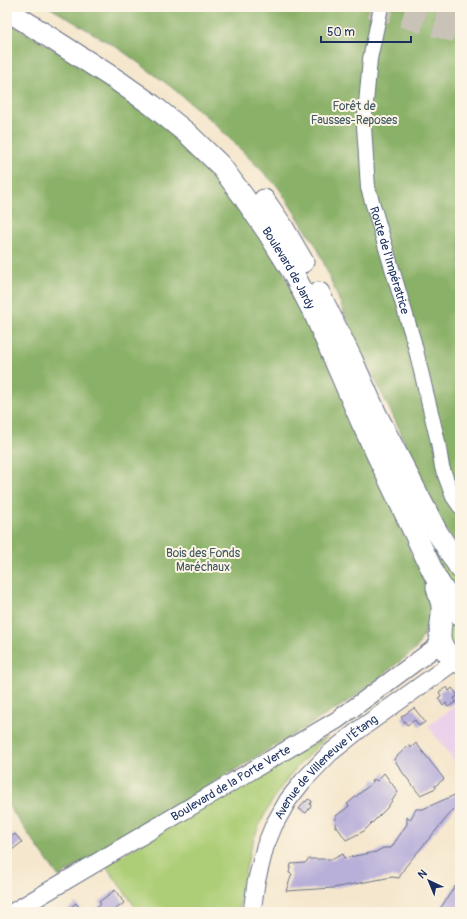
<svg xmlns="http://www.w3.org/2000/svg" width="467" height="919" font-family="Pangolin,sans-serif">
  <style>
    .built { fill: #ecd1ea }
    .green { fill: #adce77; stroke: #647e6a }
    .forest { fill: #8ab168; stroke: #527063 }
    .building { fill: #b9b0da }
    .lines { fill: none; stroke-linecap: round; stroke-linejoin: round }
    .motorway-tunnel { stroke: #c9c2b7; stroke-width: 22; stroke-dasharray: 22 11; stroke-linecap: butt }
    .minor-casing { stroke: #676f85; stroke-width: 16 }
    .tertiary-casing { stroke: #676f85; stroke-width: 19 }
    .primary-casing { stroke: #676f85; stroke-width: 23 }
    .minor { stroke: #fff; stroke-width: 14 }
    .tertiary { stroke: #fff; stroke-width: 17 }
    .primary { stroke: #fff; stroke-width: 21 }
    .labels { text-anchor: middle; stroke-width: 4; stroke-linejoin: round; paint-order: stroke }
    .park-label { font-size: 12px; fill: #405764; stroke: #fcf5e5 }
    .street-label { font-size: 12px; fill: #1b2f5e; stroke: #fcf5e5 }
  </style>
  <rect width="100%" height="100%" fill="#fcf5e5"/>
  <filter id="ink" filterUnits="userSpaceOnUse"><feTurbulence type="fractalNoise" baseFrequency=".025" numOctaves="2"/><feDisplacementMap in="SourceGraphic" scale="8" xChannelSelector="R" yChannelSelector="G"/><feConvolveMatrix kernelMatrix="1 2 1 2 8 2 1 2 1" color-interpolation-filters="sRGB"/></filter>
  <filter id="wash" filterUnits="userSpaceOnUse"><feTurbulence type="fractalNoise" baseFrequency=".012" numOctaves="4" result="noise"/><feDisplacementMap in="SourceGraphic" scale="16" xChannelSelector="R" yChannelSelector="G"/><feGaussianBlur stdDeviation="0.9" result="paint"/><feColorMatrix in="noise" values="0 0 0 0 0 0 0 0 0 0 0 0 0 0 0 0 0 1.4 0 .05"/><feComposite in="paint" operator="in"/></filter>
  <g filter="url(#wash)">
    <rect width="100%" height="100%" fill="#f5e7cd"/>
    <path class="built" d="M 460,702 L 460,769 L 428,726 Z"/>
    <g class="green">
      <path d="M 416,510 L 438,550 L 460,584 L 460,593 L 455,596 L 432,554 Z"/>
      <path d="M 451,621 L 460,634 L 460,653 L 447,638 Z"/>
      <path d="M 327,736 L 324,740 C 316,749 306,757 298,766 C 278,788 259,820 251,848 C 245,869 242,891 239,912 L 139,912 L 105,865 Z"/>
    </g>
    <g class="forest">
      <path d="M 49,7 L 460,7 L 460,551 L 424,497 L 399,428 L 360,350 L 317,247 L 278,187 L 214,123 L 170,86 L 121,50 Z"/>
      <path d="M 7,21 L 115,86 L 184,139 L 264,233 L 371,450 L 414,560 L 432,595 L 430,612 L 424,634 L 416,649 L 352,699 L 59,877 L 7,804 Z"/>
    </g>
    <g id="blocks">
      <g class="building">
        <path d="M 447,687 L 449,691 L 452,688 L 458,696 L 454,698 L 456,702 L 448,707 L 446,703 L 443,706 L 438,698 L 441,696 L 439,692 Z"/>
        <path d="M 414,708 L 425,722 L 419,726 L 415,720 L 407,725 L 401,717 Z"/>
        <path d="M 416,743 L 444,779 L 435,786 L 436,788 L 420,795 L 403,773 L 394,759 L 409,745 L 411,748 Z"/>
        <path d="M 384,773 L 398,792 L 387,808 L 364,831 L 346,840 L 337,827 L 335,827 L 336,816 L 349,806 L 347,804 L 371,784 L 374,779 L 377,781 Z"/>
        <path d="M 457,794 L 460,802 L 405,867 L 399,878 L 392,877 L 333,888 L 286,891 L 292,874 L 289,873 L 291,864 L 305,863 L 309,859 L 333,859 L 343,854 L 344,858 L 376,852 L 383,848 L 391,848 L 407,824 L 407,817 L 410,820 L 416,809 L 423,809 Z"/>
        <path d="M 308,799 L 312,801 L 310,804 L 311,806 L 306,813 L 299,809 L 305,801 L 306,802 Z"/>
        <path d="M 15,834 L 22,842 L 7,854 L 7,840 Z"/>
        <path d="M 460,885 L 460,912 L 438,912 L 455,886 L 458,888 Z"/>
        <path d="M 115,890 L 124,903 L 112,912 L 100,912 L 97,908 L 101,904 L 99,902 Z"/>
        <path d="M 76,903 L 82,912 L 69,912 L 67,910 Z"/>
      </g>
    </g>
  </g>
  <g filter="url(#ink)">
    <use href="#blocks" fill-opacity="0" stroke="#676f85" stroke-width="1"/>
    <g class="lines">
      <g class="motorway-tunnel">
        <path d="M 371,7 L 460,33"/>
        <path d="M 438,7 L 460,13"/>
      </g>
      <g class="minor-casing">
        <g id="minor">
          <path id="s1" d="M 381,7 L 370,59 L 364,126 L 368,188 L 414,342 L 438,442 L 442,467 L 453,497 L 460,507"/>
        </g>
      </g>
      <g class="tertiary-casing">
        <g id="tertiary">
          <path id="s2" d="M 13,912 L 337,720 L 440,644"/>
          <path id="s3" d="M 252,912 L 256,883 L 265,847 L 274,825 L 288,800 L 303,781 L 330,753 L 360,729 L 455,661"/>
        </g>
      </g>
      <g class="primary-casing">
        <g id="primary">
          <path id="s4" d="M 7,10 L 118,81 L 152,105 L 188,134 L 220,165 L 243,196 L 267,231 L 292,271 L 316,317 L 362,423 L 436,578 L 460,616"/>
          <path d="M 264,200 L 282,226 L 303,262"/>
          <path d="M 319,293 L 352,360 L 376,414 L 437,532 L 460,568"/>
          <path d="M 437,587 C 438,594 442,601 442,608 C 443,628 433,639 450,656 C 453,659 455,661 460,663"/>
        </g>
      </g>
      <use href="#minor" class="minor"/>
      <use href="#tertiary" class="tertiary"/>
      <use href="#primary" class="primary"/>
    </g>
  </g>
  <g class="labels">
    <g class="park-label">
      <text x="354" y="110">Forêt de<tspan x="354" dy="14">Fausses-Reposes</tspan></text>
      <text x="203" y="557">Bois des Fonds<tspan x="203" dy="14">Maréchaux</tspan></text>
    </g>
    <g class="street-label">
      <text dy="4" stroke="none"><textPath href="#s1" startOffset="258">Route de l'Impératrice</textPath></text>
      <text dy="4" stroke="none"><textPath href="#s4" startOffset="388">Boulevard de Jardy</textPath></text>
      <text dy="4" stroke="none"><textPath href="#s3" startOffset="169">Avenue de Villeneuve l'Étang</textPath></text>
      <text dy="4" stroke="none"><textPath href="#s2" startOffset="253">Boulevard de la Porte Verte</textPath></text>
    </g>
  </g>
  <rect width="467" height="919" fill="none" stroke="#fcf5e5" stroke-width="24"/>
  <g transform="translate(429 881) rotate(316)" stroke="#fcf5e5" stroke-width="3" paint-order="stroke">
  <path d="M0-3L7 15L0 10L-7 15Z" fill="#1b2f5e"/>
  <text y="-6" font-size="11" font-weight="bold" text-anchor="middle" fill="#1b2f5e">N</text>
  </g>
  <path d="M321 36v6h90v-6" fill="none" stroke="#1b2f5e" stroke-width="2"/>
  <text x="327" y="36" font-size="12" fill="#1b2f5e" stroke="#fcf5e5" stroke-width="3" paint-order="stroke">50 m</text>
</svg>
